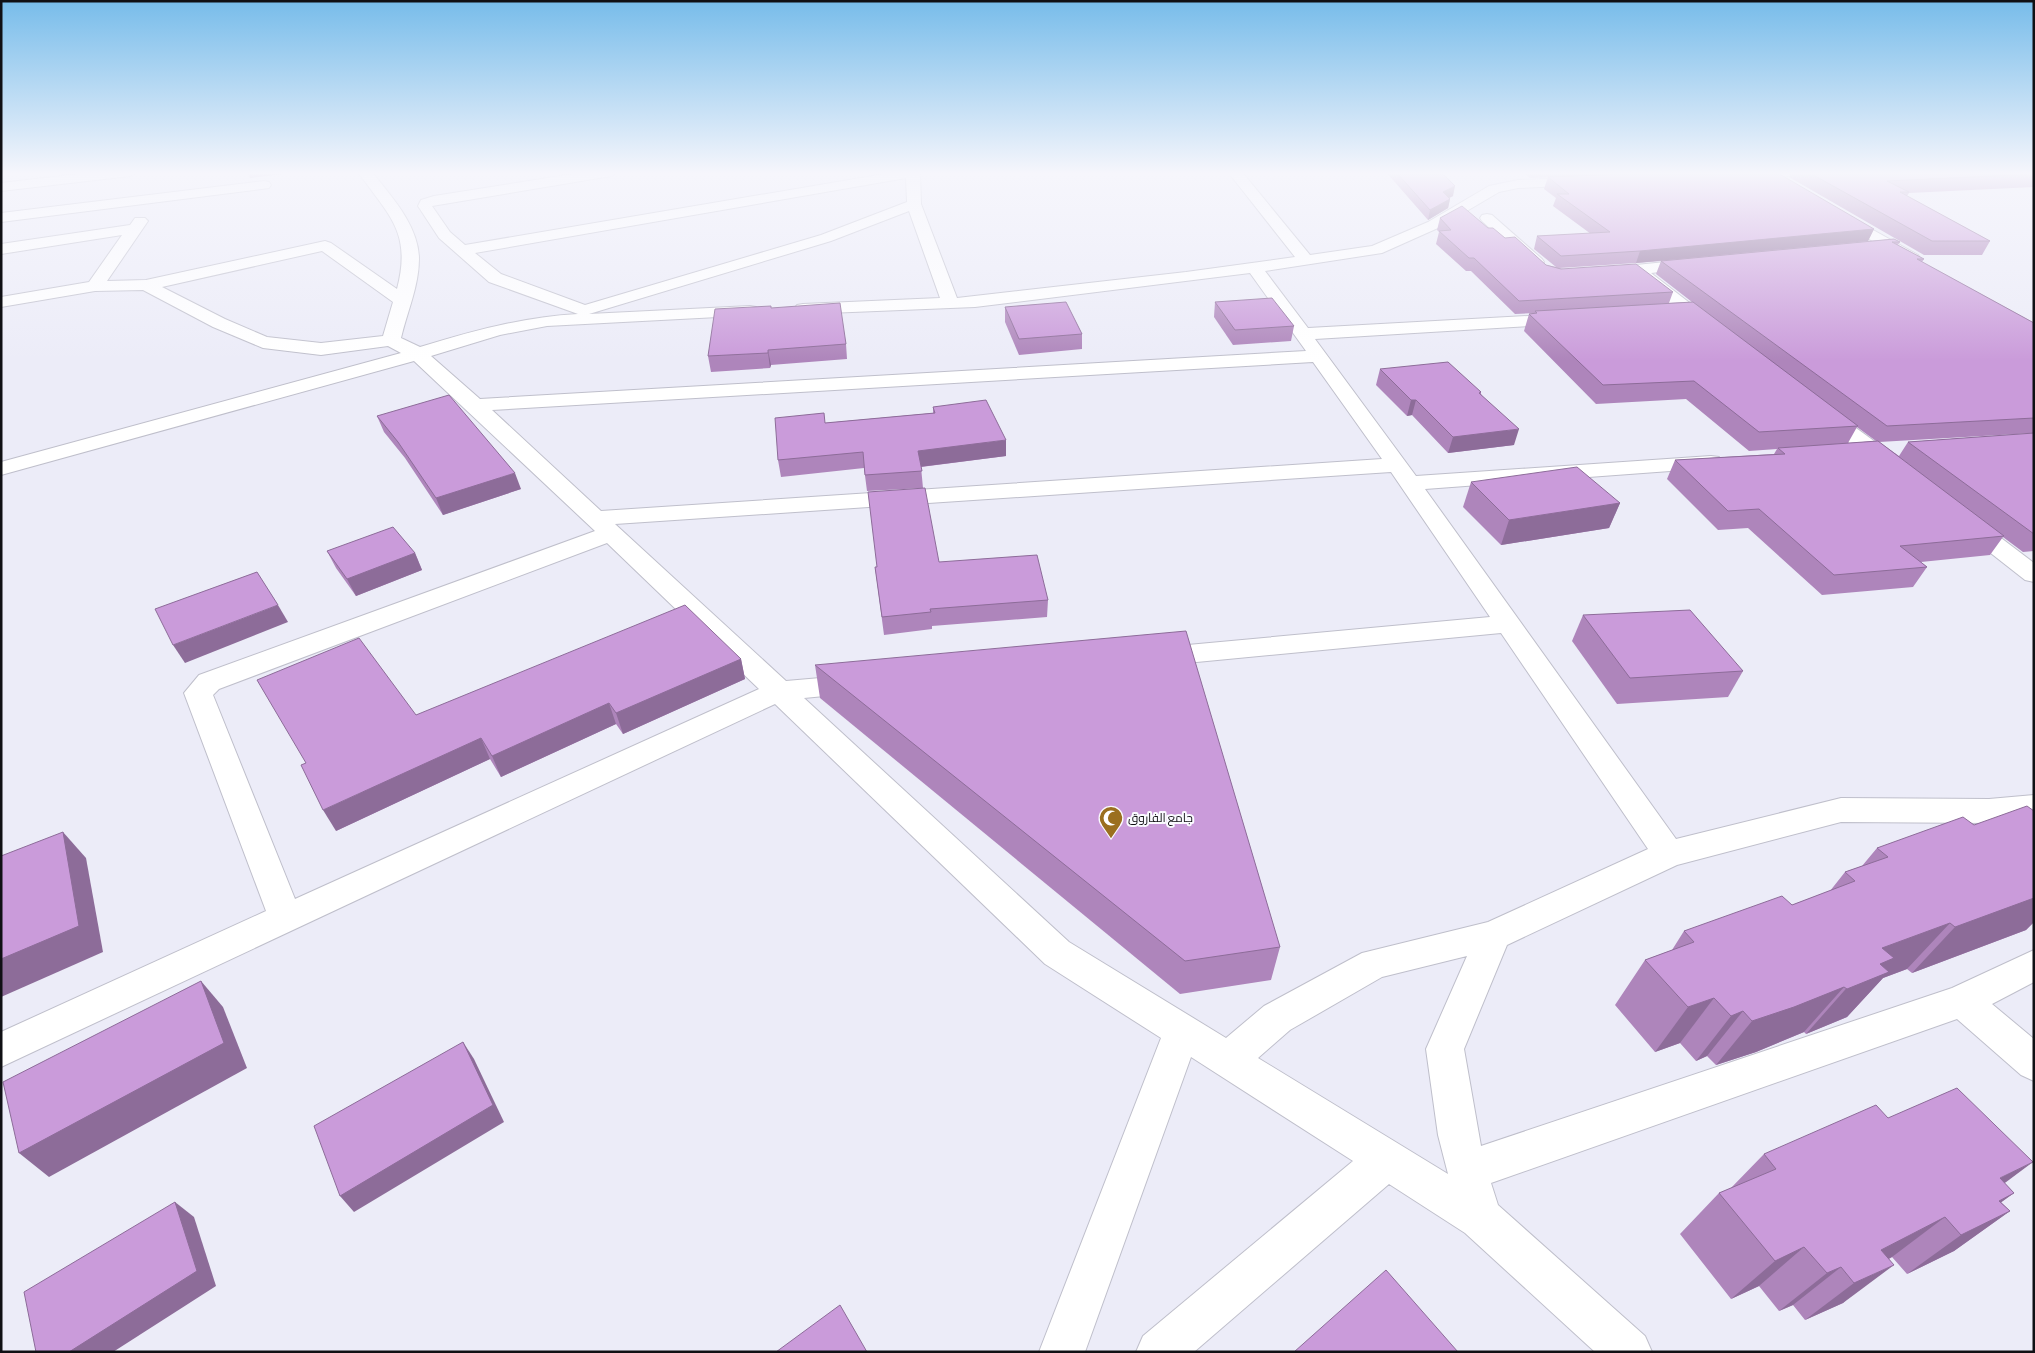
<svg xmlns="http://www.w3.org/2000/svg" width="2035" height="1353" font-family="'Asap Condensed',Cairo,sans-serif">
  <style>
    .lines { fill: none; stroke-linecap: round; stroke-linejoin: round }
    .minor-casing { stroke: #bfbfcb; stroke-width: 2 }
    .minor { fill: #fff; fill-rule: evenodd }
    .wall { fill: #ae85bb; fill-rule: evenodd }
    .shaded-wall { fill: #8d6c99 }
    .building { fill: #ca9bda; stroke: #8d6c99 }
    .labels { text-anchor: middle; stroke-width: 4; stroke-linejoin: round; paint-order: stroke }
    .poi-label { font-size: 12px; fill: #101014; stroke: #fafaff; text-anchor: start }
  </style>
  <rect width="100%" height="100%" fill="#ececf8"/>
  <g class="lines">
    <g class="minor-casing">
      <g id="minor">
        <path d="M 96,172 L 137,172 L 130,176 L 1,191 L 1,183 Z"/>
        <path d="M 358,172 L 372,172 C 391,196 419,226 419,259 C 419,286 407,312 401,338 L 420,347 C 472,331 523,317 578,314 L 489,282 L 439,238 L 418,206 L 421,200 L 434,196 L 586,172 L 618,172 L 611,176 L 432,206 L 450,232 L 465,245 L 896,172 L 920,172 L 921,204 L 957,298 L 1186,272 L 1295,257 L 1228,172 L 1242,172 L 1310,255 L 1372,246 L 1428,222 L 1489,186 L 1518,180 L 1589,178 L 1591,181 L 1589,184 L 1584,185 L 1518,188 L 1499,192 L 1438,228 L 1382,253 L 1265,271 L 1308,328 L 1563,314 L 1569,315 L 1572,319 L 1569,323 L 1563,324 L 1315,339 L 1416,476 L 1711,456 L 1719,457 L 1722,462 L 1719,467 L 1711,468 L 1425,489 L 1676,839 L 1841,798 L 1989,799 L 2034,795 L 2034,819 L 1989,823 L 1841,822 L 1677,865 L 1507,945 L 1464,1049 L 1481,1146 L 1952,988 L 2034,950 L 2034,982 L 1992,1004 L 2034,1039 L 2034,1081 L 2021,1075 L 1957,1019 L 1491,1183 L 1498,1205 L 1645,1336 L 1652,1352 L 1595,1352 L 1465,1233 L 1389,1184 L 1194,1352 L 1136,1352 L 1143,1336 L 1353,1161 L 1191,1057 L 1085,1352 L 1039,1352 L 1161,1038 L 1045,964 L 775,704 L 1,1067 L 1,1032 L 266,911 L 184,693 L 199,675 L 595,531 L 414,361 L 1,475 L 1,462 L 401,353 L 388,346 L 321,355 L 263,348 L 213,327 L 143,290 L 95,291 L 1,307 L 1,297 L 89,282 L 122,235 L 1,254 L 1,244 L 130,225 L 135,218 L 145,218 L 148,221 L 107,281 L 146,280 L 325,241 L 331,243 L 397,289 C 412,232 389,216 358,172 ZM 906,178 L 907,202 L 821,235 L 585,305 L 501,274 L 475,253 ZM 909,211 L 940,298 L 803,304 L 797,305 L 794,309 L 797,313 L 803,314 L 975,307 L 1250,273 L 1306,351 L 480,399 L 431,356 L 500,335 L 547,326 L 756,315 L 759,311 L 756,307 L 750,306 L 589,314 L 831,241 ZM 322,251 L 393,302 L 383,336 L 321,343 L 267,337 L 225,319 L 162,287 ZM 1313,362 L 1382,459 L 601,511 L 492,410 ZM 1391,472 L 1490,617 L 1155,648 L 1145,651 L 1142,657 L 1145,663 L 1155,666 L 1501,633 L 1648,849 L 1488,922 L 1362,953 L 1264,1006 L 1226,1038 L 1069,942 L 804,698 L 855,693 L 865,691 L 869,684 L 865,677 L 855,675 L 786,681 L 615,524 ZM 607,543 L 759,689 L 295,899 L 213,695 L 219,689 ZM 1467,956 L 1426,1049 L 1438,1135 L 1448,1174 L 1258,1058 L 1290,1030 L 1382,977 Z"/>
        <path d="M 1734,172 L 1797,172 L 1790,176 L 1739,178 L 1734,177 L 1732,174 Z"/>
        <path d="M 264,181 L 269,182 L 271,185 L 269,188 L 1,222 L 1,213 Z"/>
        <path d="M 1839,211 L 1918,255 L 1920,258 L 1918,261 L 1906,261 L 1834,218 L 1832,215 L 1834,212 Z"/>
        <path d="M 1487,214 L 1492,215 L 1542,259 L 1544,262 L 1542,265 L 1530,265 L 1482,221 L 1480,218 L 1482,215 Z"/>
        <path d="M 1695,259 L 1701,261 L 1703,264 L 1701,267 L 1651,273 L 1713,321 L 1716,325 L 1713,329 L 1707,330 L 1701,329 L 1628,270 L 1630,267 L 1636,265 Z"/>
        <path d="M 1823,407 L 1830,409 L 1900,460 L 1903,465 L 1900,470 L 1892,472 L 1884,470 L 1816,417 L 1813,413 L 1816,409 Z"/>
        <path d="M 1968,517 L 1976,519 L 2034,563 L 2034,582 L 2025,580 L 1960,529 L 1956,524 L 1960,519 Z"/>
      </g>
    </g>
    <use href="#minor" class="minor"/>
  </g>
  <g class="wall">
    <path d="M 1386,172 L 1441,172 L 1453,196 L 1449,198 L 1450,199 L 1448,208 L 1428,220 Z"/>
    <path d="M 1523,172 L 1661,172 L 1530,178 Z"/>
    <path d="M 1792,172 L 2034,172 L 2034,187 L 1909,193 L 1907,196 L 1990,241 L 1982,255 L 1924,255 L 1789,177 Z"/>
    <path d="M 1548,177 L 1874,229 L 1868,241 L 1894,239 L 1900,242 L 1898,245 L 1924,259 L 1922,262 L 2034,323 L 2034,433 L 1879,442 L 1899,456 L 1908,442 L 2034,433 L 2034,551 L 2023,552 L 2003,537 L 1990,555 L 1921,562 L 1927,567 L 1913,587 L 1822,595 L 1748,528 L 1718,530 L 1667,479 L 1675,460 L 1774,454 L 1777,449 L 1749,451 L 1686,399 L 1596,404 L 1524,331 L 1529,314 L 1534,313 L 1515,314 L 1471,271 L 1466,271 L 1436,244 L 1439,232 L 1437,230 L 1440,218 L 1488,228 L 1505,238 L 1546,265 L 1556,267 L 1534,249 L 1537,236 L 1591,234 L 1553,206 L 1556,198 L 1544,189 ZM 1661,261 L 1656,274 L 1692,302 L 1669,303 L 1673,292 L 1559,268 L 1636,263 ZM 1857,427 L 1876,441 L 1848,443 Z"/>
    <path d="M 1215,302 L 1294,326 L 1291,341 L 1233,345 L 1214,317 Z"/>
    <path d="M 1005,307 L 1082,334 L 1082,349 L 1019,355 L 1005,322 Z"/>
    <path d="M 771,308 L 846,344 L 847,359 L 771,365 L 770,368 L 711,372 L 708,356 Z"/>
    <path d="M 1380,369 L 1481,392 L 1481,394 L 1514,445 L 1448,453 L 1412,415 L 1407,416 L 1376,385 Z"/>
    <path d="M 933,407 L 1006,456 L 921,467 L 923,488 L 867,491 L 864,468 L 781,477 L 778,460 L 825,423 L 933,413 Z"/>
    <path d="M 377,416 L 521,489 L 443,515 L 405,458 L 384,432 Z"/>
    <path d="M 1471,482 L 1620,503 L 1609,528 L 1501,545 L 1463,507 Z"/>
    <path d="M 327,551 L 415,553 L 422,570 L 356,596 L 336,568 Z"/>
    <path d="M 939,562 L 1048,600 L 1047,617 L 932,626 L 932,629 L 884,635 L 875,567 Z"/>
    <path d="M 1583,615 L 1743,671 L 1728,697 L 1617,704 L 1572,641 Z"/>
    <path d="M 741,659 L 745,679 L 623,734 L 616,724 L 501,777 L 490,759 L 336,831 L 416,715 Z"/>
    <path d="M 815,665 L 1280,947 L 1271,980 L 1180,994 L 820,698 Z"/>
    <path d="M 2034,811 L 2034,922 L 2026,930 L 1912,973 L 1907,969 L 1883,978 L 1847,1017 L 1806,1034 L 1804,1032 L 1756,1052 L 1716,1065 L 1707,1056 L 1696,1061 L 1680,1043 L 1655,1052 L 1615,1005 L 1645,960 L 1672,950 L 1684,931 L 1792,905 L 1830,891 L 1845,872 L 1862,866 L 1877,848 Z"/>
    <path d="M 1888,1118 L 2004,1183 L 2014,1193 L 2001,1202 L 2010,1211 L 1954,1251 L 1907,1274 L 1892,1257 L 1889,1259 L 1843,1303 L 1805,1320 L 1793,1305 L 1779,1311 L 1759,1286 L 1731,1299 L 1680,1234 L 1719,1193 L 1730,1189 L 1764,1154 Z"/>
  </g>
  <g class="shaded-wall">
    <path d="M 229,172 L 284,172 L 283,174 L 250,178 L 248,172 L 230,174 Z"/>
    <path d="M 1455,186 L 1453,196 L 1441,202 L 1443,192 Z"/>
    <path d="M 1450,199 L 1448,208 L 1428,220 L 1430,210 Z"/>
    <path d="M 1874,229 L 1868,241 L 1636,263 L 1640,251 Z"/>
    <path d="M 768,350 L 771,365 L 770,368 L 768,353 Z"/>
    <path d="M 1411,400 L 1416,400 L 1412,415 L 1407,416 Z"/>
    <path d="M 1519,429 L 1514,445 L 1448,453 L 1453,437 Z"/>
    <path d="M 1006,440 L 1006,456 L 919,467 L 918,451 Z"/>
    <path d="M 515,473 L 521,489 L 443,515 L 436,498 Z"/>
    <path d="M 1620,503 L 1609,528 L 1501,545 L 1509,520 Z"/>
    <path d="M 415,553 L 422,570 L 356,596 L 347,579 Z"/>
    <path d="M 278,605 L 288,622 L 185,663 L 173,645 Z"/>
    <path d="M 741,659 L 745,679 L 623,734 L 616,713 Z"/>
    <path d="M 609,703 L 616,724 L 501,777 L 492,756 Z"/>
    <path d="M 481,738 L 490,759 L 336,831 L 323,810 Z"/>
    <path d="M 63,832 L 86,858 L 103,952 L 1,997 L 1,959 Z"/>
    <path d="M 2034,893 L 2034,922 L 2026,930 L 1912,973 L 1955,927 Z"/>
    <path d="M 1950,923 L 1907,969 L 1883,978 L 1847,1017 L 1806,1034 L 1882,948 Z"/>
    <path d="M 201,981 L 223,1007 L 247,1068 L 49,1177 L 19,1153 Z"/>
    <path d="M 1844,987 L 1804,1032 L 1756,1052 L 1716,1065 L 1752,1021 Z"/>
    <path d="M 1714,998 L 1680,1043 L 1655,1052 L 1688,1007 Z"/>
    <path d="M 1743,1011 L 1707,1056 L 1696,1061 L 1731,1016 Z"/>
    <path d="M 463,1042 L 474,1059 L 504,1122 L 354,1212 L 340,1196 Z"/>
    <path d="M 2033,1162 L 1978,1203 L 1945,1219 L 2000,1178 Z"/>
    <path d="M 2014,1193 L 1959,1233 L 1999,1201 Z"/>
    <path d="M 175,1202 L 194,1217 L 216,1286 L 113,1352 L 69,1352 Z"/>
    <path d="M 2010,1211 L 1954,1251 L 1907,1274 L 1961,1235 Z"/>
    <path d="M 1945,1217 L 1892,1257 L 1851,1278 L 1881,1250 Z"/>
    <path d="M 1804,1247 L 1759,1286 L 1731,1299 L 1775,1261 Z"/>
    <path d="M 1894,1265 L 1843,1303 L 1805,1320 L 1854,1283 Z"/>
    <path d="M 1841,1267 L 1793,1305 L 1779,1311 L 1827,1273 Z"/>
  </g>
  <g class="building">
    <path d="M 1396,172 L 1441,172 L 1455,186 L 1443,192 L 1450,199 L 1430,210 Z"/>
    <path d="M 1674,172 L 1776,172 L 1874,229 L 1640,251 L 1561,256 L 1537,236 L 1610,232 L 1557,194 L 1569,194 L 1548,177 Z"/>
    <path d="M 1808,172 L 2034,172 L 2034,174 L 1887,181 L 1909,192 L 1900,192 L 1990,241 L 1932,241 Z"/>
    <path d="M 1462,206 L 1488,228 L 1493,228 L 1505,238 L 1515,237 L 1546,265 L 1561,269 L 1636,264 L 1673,292 L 1519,301 L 1474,258 L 1469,258 L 1439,231 L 1451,230 L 1440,218 Z"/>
    <path d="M 1894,239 L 1900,242 L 1892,242 L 1924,259 L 1917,259 L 2034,323 L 2034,418 L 1887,426 L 1661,261 Z"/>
    <path d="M 1272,298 L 1294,326 L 1235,330 L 1215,302 Z"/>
    <path d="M 1066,302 L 1082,334 L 1019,339 L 1005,307 Z"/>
    <path d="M 1693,302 L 1858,426 L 1759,432 L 1694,381 L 1603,385 L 1529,314 L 1537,313 L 1535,311 Z"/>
    <path d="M 840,303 L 846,344 L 768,350 L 768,353 L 708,356 L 715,309 L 771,306 L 771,308 Z"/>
    <path d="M 1448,362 L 1481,392 L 1479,393 L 1519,429 L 1453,437 L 1416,400 L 1411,400 L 1380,369 Z"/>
    <path d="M 449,395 L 515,473 L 436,498 L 398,442 L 377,416 Z"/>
    <path d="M 986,400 L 1006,440 L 918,451 L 922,471 L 865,475 L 863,452 L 778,460 L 775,418 L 824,413 L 825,423 L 935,413 L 933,407 Z"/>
    <path d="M 2034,433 L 2034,534 L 1908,442 Z"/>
    <path d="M 1878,441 L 2004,536 L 1900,546 L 1927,567 L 1834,575 L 1759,509 L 1728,511 L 1675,460 L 1785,454 L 1778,448 Z"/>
    <path d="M 1577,467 L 1620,503 L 1509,520 L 1471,482 Z"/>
    <path d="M 925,488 L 939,562 L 1037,555 L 1048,600 L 930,609 L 931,612 L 882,617 L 875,567 L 877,567 L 868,492 Z"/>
    <path d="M 393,527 L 415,553 L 347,579 L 327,551 Z"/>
    <path d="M 257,572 L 278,605 L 173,645 L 155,609 Z"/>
    <path d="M 685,605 L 741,659 L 616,713 L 609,703 L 492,756 L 481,738 L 323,810 L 301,765 L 306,763 L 257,680 L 359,638 L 416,715 Z"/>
    <path d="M 1690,610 L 1743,671 L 1630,678 L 1583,615 Z"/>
    <path d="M 1186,631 L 1280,947 L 1185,961 L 815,665 Z"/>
    <path d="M 2027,806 L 2034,811 L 2034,898 L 1955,927 L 1950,923 L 1882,948 L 1894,958 L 1880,964 L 1889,972 L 1847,989 L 1844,987 L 1794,1007 L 1752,1021 L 1743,1011 L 1731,1016 L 1714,998 L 1688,1007 L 1645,960 L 1694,942 L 1684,931 L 1782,896 L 1792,905 L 1855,881 L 1845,872 L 1888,857 L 1877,848 L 1963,817 L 1974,825 Z"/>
    <path d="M 63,832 L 79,926 L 1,959 L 1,856 Z"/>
    <path d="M 201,981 L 224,1043 L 19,1153 L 3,1082 Z"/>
    <path d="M 463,1042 L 493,1105 L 340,1196 L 314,1126 Z"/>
    <path d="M 1957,1088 L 2033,1162 L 2000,1178 L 2014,1193 L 1999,1201 L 2010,1211 L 1961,1235 L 1945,1217 L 1881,1250 L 1894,1265 L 1854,1283 L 1841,1267 L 1827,1273 L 1804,1247 L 1775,1261 L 1719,1193 L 1776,1169 L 1764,1154 L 1876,1105 L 1888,1118 Z"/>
    <path d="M 175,1202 L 197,1271 L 69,1352 L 36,1352 L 24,1292 Z"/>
    <path d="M 1386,1270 L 1458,1352 L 1294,1352 Z"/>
    <path d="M 840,1305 L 867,1352 L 776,1352 Z"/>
  </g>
  <linearGradient id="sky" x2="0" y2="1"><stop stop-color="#77bcea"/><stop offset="0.48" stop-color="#f6f6fc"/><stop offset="1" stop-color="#f6f6fc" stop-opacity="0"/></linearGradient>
  <rect width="2035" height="361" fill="url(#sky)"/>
  <defs>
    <g id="mosque-pin" transform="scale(1.25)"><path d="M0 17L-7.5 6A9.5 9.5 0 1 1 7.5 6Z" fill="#9b6f1f" stroke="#fafaff"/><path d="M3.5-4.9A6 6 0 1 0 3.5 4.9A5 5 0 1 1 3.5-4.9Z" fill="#fff"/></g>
  </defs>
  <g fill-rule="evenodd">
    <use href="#mosque-pin" x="1111" y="818"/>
  </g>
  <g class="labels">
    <g class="poi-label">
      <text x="1128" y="822">جامع الفاروق</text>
    </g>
  </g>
  <rect width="2035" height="1353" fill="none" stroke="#101014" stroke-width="5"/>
</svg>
